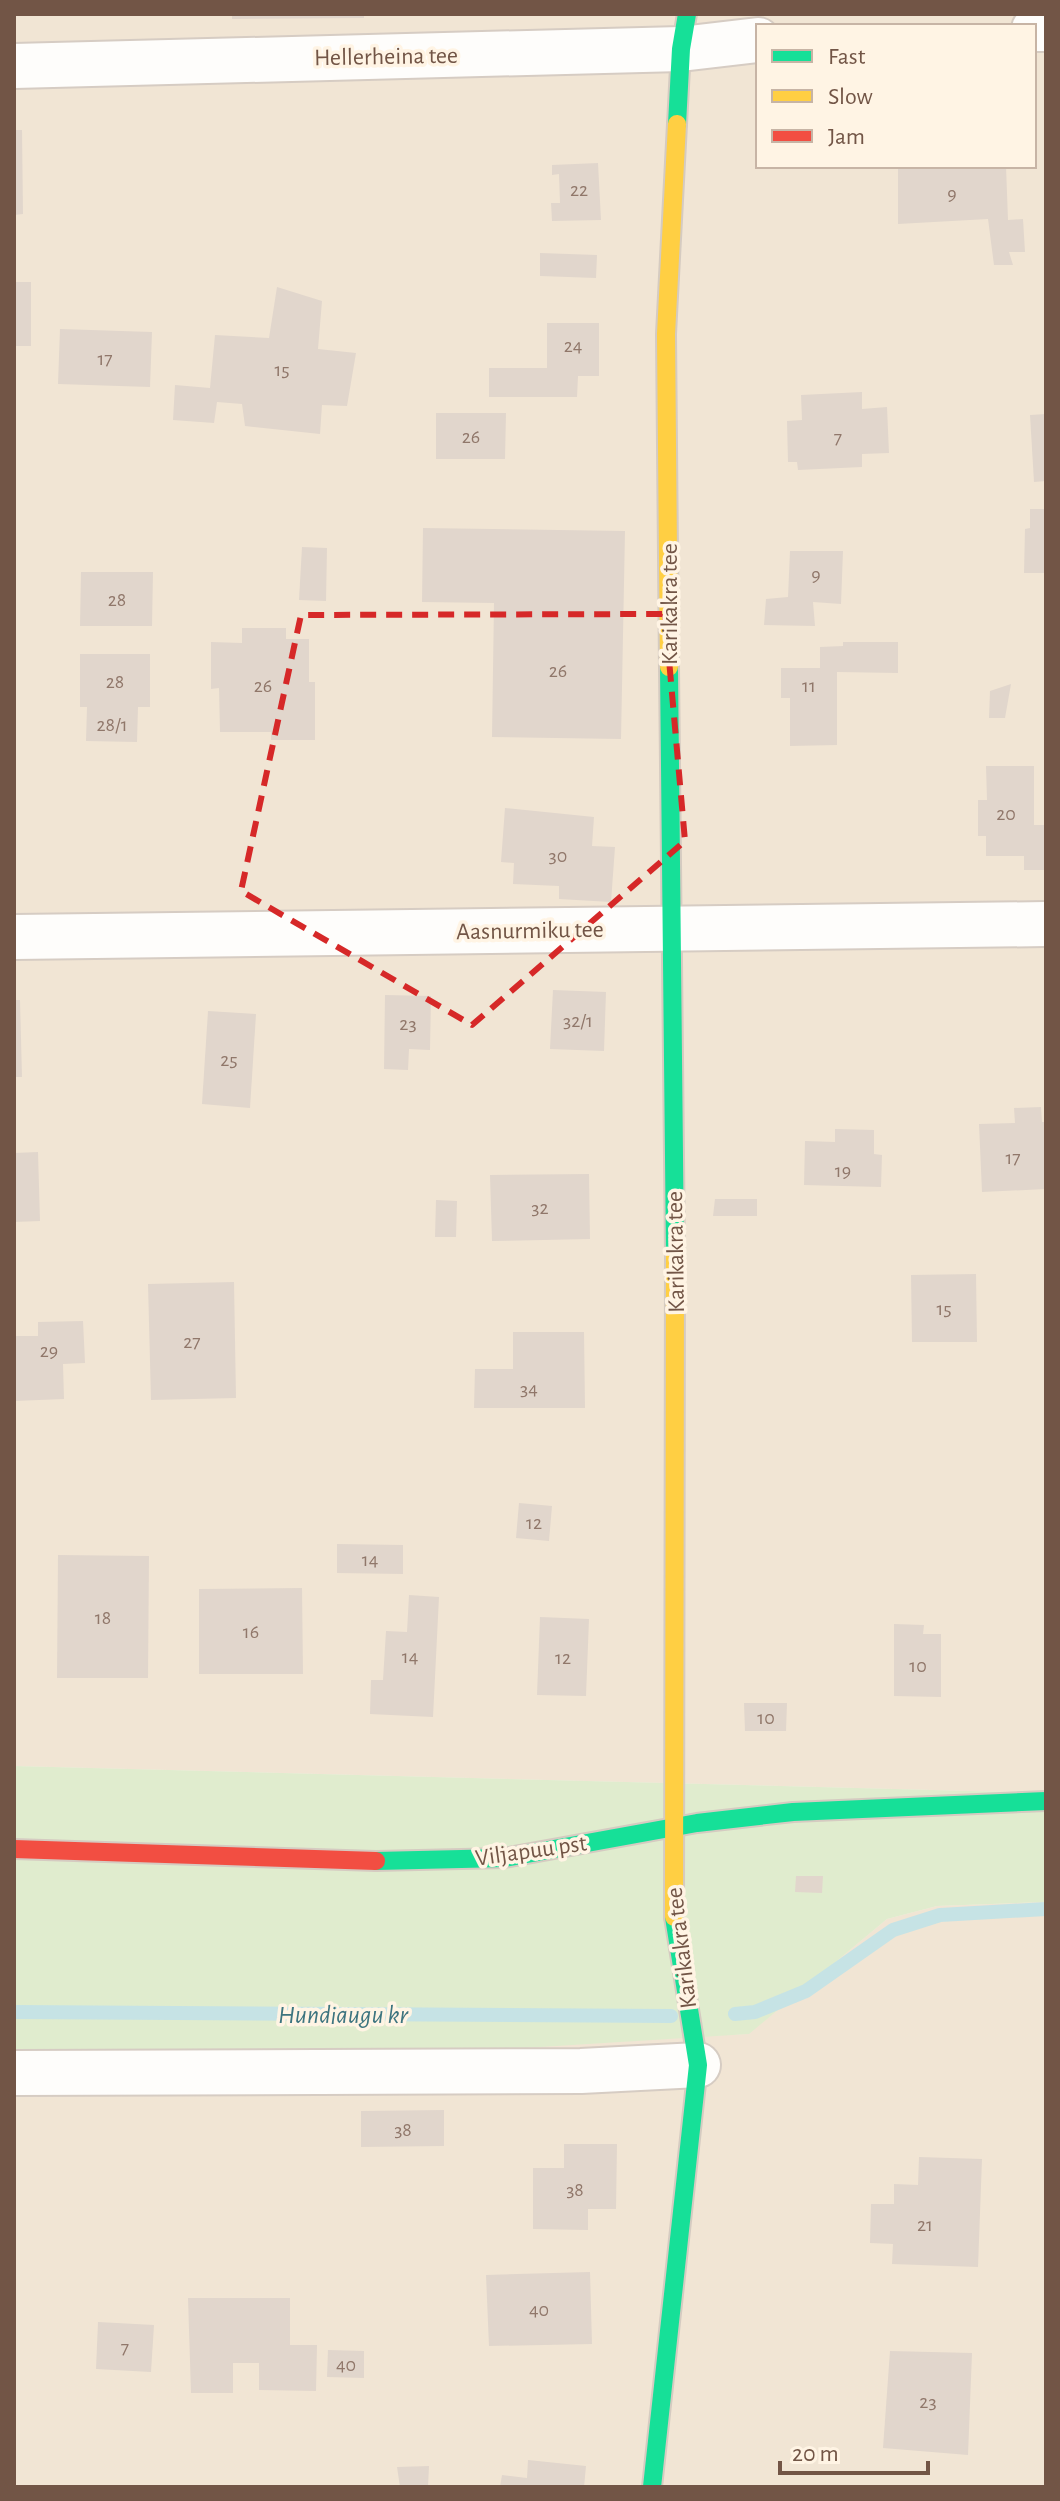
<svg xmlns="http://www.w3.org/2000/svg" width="1060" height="2501" font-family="'Alegreya Sans',sans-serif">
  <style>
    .residential { fill: #f1e5d4; fill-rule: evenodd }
    .green { fill: #e0ecce }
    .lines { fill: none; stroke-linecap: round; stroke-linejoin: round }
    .stream { stroke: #c6e3e5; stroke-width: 14 }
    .building { fill: #e1d6cc }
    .street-casing { stroke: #d6ccc3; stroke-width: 48 }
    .fast-casing { stroke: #d5cbc1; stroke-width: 22 }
    .slow-casing { stroke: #d5cbc1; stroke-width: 22 }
    .jam-casing { stroke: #d5cbc1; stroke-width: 22 }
    .street { stroke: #fefdfb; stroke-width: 44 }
    .fast { stroke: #16e098; stroke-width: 18 }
    .slow { stroke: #ffcf43; stroke-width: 18 }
    .jam { stroke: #f24e42; stroke-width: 18 }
    .marked { fill: none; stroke: #d62828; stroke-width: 6; stroke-dasharray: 16 10; stroke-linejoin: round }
    .labels { text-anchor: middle; stroke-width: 7; stroke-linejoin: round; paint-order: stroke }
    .number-label { font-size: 20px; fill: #90776a }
    .street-label { font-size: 24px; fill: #725546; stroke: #fff4e4 }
    .water-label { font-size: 26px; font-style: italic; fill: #3d747f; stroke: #fff4e4 }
  </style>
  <rect width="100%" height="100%" fill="#f5efe4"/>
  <g class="residential">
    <path d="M 14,14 L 1046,14 L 1046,1793 L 14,1766 ZM 758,26 L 1034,26 L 1034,166 L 758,166 Z"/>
    <path d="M 1046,1902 L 1046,2487 L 14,2487 L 14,2062 L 748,2034 L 887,1919 L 937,1906 Z"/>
  </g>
  <path class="green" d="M 14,1766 L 1046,1793 L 1046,1902 L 937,1906 L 887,1919 L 749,2034 L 255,2065 L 14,2062 Z"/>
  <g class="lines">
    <g class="stream">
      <path d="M 14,2012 L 671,2016"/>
      <path d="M 735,2014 L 755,2012 L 806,1991 L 893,1930 L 940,1915 L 1046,1909"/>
    </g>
  </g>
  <g class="building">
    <path d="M 232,14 L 364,14 L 364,18 L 232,19 Z"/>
    <path d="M 14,130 L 22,130 L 23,214 L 14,215 Z"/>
    <path d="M 598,163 L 601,220 L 552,221 L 551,203 L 560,203 L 559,174 L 552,175 L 552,165 Z"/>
    <path d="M 898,166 L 1006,166 L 1008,220 L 1023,219 L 1025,252 L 1009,252 L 1013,265 L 994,265 L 988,219 L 898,224 Z"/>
    <path d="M 540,253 L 597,255 L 596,278 L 540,276 Z"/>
    <rect x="14" y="282" width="17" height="64"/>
    <path d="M 277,287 L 322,301 L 318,349 L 356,353 L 347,406 L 322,405 L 320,434 L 245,426 L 242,404 L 217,402 L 214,423 L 173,420 L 175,385 L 210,388 L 215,335 L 269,338 Z"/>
    <path d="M 547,323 L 599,323 L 599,376 L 578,376 L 577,397 L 489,397 L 489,368 L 547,368 Z"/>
    <path d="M 60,329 L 152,332 L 150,387 L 58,384 Z"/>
    <path d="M 862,392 L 862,409 L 887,407 L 889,453 L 862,454 L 862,467 L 798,470 L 797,462 L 788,462 L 787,421 L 802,420 L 801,395 Z"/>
    <path d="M 436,413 L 506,413 L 505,459 L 436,459 Z"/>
    <path d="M 1046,414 L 1046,481 L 1034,482 L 1030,415 Z"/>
    <path d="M 1030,509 L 1046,509 L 1046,573 L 1024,573 L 1025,529 L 1030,528 Z"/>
    <path d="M 423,528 L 625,531 L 621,739 L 492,737 L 494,603 L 422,602 Z"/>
    <path d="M 302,547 L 327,548 L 326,601 L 299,600 Z"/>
    <path d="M 790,551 L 843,551 L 841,604 L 813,602 L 815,626 L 764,625 L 766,599 L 788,597 Z"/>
    <path d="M 81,572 L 153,572 L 152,626 L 80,626 Z"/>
    <path d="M 242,628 L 286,628 L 286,639 L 309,639 L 309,682 L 315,682 L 315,740 L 271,740 L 271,732 L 220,732 L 219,688 L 211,689 L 211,642 L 242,643 Z"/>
    <path d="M 843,642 L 898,642 L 898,673 L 837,672 L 837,745 L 790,746 L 790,698 L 781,698 L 781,668 L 820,668 L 820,647 L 843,646 Z"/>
    <path d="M 80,654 L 150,654 L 150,707 L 138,707 L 137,742 L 86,741 L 87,707 L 80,707 Z"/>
    <path d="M 1011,684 L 1005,718 L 989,718 L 990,691 Z"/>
    <path d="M 986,766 L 1034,766 L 1034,825 L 1046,825 L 1046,870 L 1024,870 L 1024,856 L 986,856 L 986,836 L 978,836 L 978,800 L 987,800 Z"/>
    <path d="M 505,808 L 594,817 L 592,846 L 615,847 L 611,902 L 559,899 L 559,886 L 513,884 L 514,863 L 501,862 Z"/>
    <path d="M 553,990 L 606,992 L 604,1051 L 550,1049 Z"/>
    <path d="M 385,995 L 431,996 L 430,1050 L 409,1049 L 408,1070 L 384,1069 Z"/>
    <path d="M 14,1000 L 20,1000 L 22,1077 L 14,1077 Z"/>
    <path d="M 208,1011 L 256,1014 L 250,1108 L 202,1104 Z"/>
    <path d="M 1041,1107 L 1042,1122 L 1046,1122 L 1046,1189 L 982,1192 L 979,1124 L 1015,1123 L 1014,1108 Z"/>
    <path d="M 835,1129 L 874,1130 L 874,1154 L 882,1155 L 881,1187 L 804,1185 L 805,1141 L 835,1142 Z"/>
    <path d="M 38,1152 L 40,1221 L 14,1222 L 14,1153 Z"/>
    <path d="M 589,1174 L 590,1239 L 492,1241 L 490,1175 Z"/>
    <path d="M 715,1199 L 757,1199 L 757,1216 L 713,1216 Z"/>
    <path d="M 436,1200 L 457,1201 L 456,1237 L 435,1237 Z"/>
    <path d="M 976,1274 L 977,1342 L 912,1342 L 911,1275 Z"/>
    <path d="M 234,1282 L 236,1398 L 151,1400 L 148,1284 Z"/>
    <path d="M 83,1321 L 85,1363 L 63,1364 L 64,1399 L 14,1401 L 14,1336 L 38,1336 L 38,1322 Z"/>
    <path d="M 513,1332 L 584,1332 L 585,1408 L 474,1408 L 475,1369 L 513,1369 Z"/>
    <path d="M 519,1503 L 552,1506 L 549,1541 L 516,1538 Z"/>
    <path d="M 337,1544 L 403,1545 L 403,1574 L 337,1573 Z"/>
    <path d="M 58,1555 L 149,1556 L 148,1678 L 57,1678 Z"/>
    <path d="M 302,1588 L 303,1674 L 199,1674 L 199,1589 Z"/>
    <path d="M 409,1595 L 439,1597 L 433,1717 L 370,1714 L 371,1680 L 383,1680 L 386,1631 L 407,1632 Z"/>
    <path d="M 540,1617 L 589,1619 L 586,1696 L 537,1695 Z"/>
    <path d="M 894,1624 L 924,1625 L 923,1634 L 941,1634 L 941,1697 L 894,1696 Z"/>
    <path d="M 744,1703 L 787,1703 L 786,1731 L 745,1731 Z"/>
    <path d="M 796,1876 L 823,1876 L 822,1893 L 795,1892 Z"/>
    <path d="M 444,2110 L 444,2146 L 361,2147 L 361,2111 Z"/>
    <path d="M 564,2144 L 617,2144 L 616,2209 L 588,2209 L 588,2230 L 533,2229 L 533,2168 L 564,2168 Z"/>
    <path d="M 919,2157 L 982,2159 L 978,2267 L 892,2264 L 893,2244 L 870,2243 L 871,2204 L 894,2204 L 894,2184 L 918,2185 Z"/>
    <path d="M 590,2272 L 592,2344 L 489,2346 L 486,2275 Z"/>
    <path d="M 188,2298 L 290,2298 L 290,2345 L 317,2345 L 316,2391 L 259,2390 L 259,2363 L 233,2363 L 233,2393 L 191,2393 Z"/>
    <path d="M 98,2322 L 154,2325 L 151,2372 L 96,2369 Z"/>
    <path d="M 328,2350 L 364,2351 L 364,2378 L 327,2377 Z"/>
    <path d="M 890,2351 L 972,2353 L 968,2455 L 883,2448 Z"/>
    <path d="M 528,2460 L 586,2466 L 584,2487 L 500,2487 L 502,2475 L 527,2478 Z"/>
    <path d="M 429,2466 L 428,2487 L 400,2487 L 397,2467 Z"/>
  </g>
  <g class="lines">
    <g class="street-casing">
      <g id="street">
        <path d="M 1034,29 L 1046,29"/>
        <path d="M 14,66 L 681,49 L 758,40"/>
        <path d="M 14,937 L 1046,924"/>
        <path d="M 14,2073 L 581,2071 L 698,2065"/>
      </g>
    </g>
    <g class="fast-casing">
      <g id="fast">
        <path d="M 677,124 L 681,49 L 687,14"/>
        <path d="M 669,667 L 675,1254"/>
        <path d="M 376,1861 L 504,1858 L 697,1823 L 793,1812 L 1046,1801"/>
        <path d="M 652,2487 L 698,2065 L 674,1917"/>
      </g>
    </g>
    <g class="slow-casing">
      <g id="slow">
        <path d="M 669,667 L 666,334 L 677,124"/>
        <path d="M 674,1917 L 675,1254"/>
      </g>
    </g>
    <g class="jam-casing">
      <path id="jam" d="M 14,1849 L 376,1861"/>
    </g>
    <use href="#street" class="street"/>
    <use href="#fast" class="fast"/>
    <use href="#slow" class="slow"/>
    <use href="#jam" class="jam"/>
  </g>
  <path class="marked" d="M 665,614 L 685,841 L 472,1025 L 241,891 L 301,615 Z"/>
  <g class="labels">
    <g class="number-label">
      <text x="579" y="196">22</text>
      <text x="952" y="200">9</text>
      <text x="573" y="352">24</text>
      <text x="105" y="365">17</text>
      <text x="282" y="376">15</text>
      <text x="471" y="443">26</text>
      <text x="838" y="444">7</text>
      <text x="816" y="581">9</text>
      <text x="117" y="606">28</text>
      <text x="558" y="677">26</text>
      <text x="115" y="688">28</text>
      <text x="263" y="692">26</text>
      <text x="809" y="692">11</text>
      <text x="112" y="731">28/1</text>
      <text x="1006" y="820">20</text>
      <text x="558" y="862">30</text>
      <text x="578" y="1027">32/1</text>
      <text x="408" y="1030">23</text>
      <text x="229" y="1066">25</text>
      <text x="1013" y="1164">17</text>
      <text x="843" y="1177">19</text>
      <text x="540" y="1214">32</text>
      <text x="944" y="1315">15</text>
      <text x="192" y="1348">27</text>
      <text x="49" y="1357">29</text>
      <text x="529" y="1395">34</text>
      <text x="534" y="1529">12</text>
      <text x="370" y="1566">14</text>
      <text x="103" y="1624">18</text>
      <text x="251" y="1638">16</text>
      <text x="410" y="1663">14</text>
      <text x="563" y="1664">12</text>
      <text x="918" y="1672">10</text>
      <text x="766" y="1724">10</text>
      <text x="403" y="2136">38</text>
      <text x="575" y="2196">38</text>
      <text x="925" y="2231">21</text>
      <text x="539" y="2316">40</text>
      <text x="125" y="2354">7</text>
      <text x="346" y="2371">40</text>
      <text x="928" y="2408">23</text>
    </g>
    <g class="street-label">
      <text transform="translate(386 56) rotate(-1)" y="8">Hellerheina tee</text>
      <text transform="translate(669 604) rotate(-90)" y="8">Karikakra tee</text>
      <text transform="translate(530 930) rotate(-1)" y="8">Aasnurmiku tee</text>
      <text transform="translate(675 1252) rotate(-91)" y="8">Karikakra tee</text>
      <text transform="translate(531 1850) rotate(-8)" y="8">Viljapuu pst</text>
      <text transform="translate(681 1948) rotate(-97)" y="8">Karikakra tee</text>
    </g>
    <g class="water-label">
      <text x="343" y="2023">Hundiaugu kr</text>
    </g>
  </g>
  <rect width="1060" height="2501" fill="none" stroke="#725546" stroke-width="32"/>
  <rect x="756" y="24" width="280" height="144" fill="#fff4e4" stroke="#c7b4a5" stroke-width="2"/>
  <rect x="772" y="50" width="40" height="12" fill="#16e098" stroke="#c7b4a5" stroke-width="2"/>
  <text x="828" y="64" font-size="24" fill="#725546">Fast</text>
  <rect x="772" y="90" width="40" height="12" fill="#ffcf43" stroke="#c7b4a5" stroke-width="2"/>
  <text x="828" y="104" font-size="24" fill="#725546">Slow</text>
  <rect x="772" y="130" width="40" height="12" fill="#f24e42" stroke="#c7b4a5" stroke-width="2"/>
  <text x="828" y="144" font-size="24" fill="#725546">Jam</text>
  <path d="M780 2461v12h148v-12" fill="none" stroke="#725546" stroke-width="4"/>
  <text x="792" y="2461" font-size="24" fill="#725546" stroke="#fff4e4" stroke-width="6" paint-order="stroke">20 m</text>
</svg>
